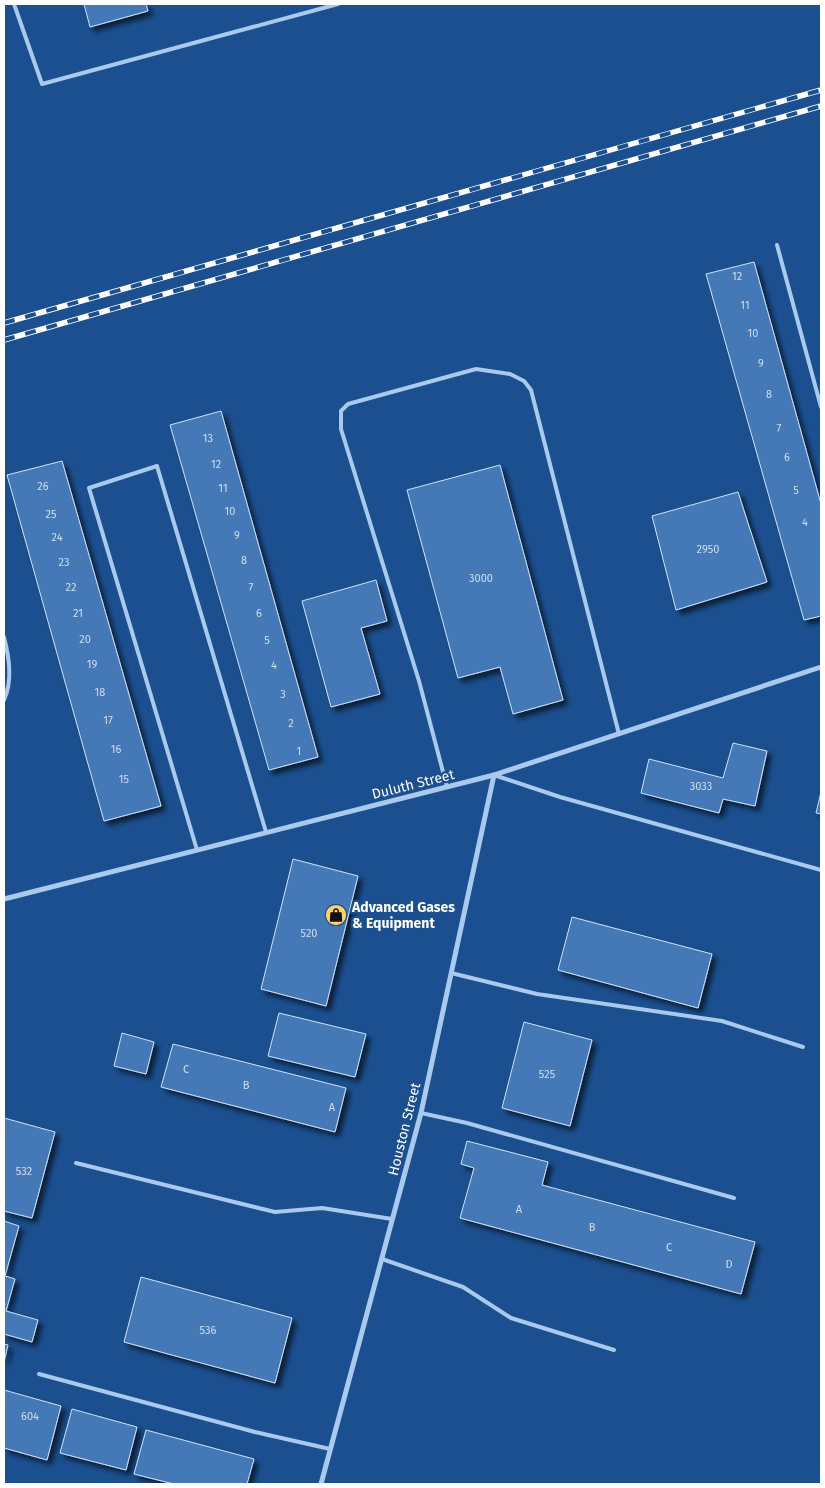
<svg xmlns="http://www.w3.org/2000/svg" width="825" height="1488" font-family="'Fira Sans',sans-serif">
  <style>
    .building { fill: #4478b7; stroke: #cfe3fa; filter: url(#shadow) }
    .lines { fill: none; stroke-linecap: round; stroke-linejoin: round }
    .lane { stroke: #a9c9ee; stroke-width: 4 }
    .street { stroke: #a9c9ee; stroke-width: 5 }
    .rail-casing { stroke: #fff; stroke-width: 5.5 }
    .rail { stroke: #1b4f8f; stroke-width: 4; stroke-dasharray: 11; stroke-linecap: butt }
    .labels { text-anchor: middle; stroke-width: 4.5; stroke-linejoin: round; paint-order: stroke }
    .number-label { font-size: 11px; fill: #d0dded }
    .street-label { font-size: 14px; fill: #fff; stroke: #1b4f8f }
    .poi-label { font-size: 14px; font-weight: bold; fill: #fff; stroke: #1b4f8f; text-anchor: start }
  </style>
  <defs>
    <filter id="shadow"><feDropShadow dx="4.5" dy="4.5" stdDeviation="2.5" flood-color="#0009"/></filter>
  </defs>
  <rect width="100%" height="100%" fill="#1b4f8f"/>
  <g class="building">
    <path d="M 84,4 L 146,4 L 148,11 L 90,27 Z"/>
    <path d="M 754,262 L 821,504 L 821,616 L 804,620 L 706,274 Z"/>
    <path d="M 221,411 L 318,757 L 269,770 L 170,425 Z"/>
    <path d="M 62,461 L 161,806 L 104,821 L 7,475 Z"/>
    <path d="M 500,465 L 563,700 L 513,714 L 500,667 L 458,678 L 407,490 Z"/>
    <path d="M 738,492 L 767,582 L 676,610 L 652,516 Z"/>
    <path d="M 376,580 L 387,621 L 361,628 L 380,694 L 331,707 L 302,601 Z"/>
    <path d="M 733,743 L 767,751 L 755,806 L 723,799 L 719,813 L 641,793 L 649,759 L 723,778 Z"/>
    <path d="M 821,792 L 821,814 L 816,813 Z"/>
    <path d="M 293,859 L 358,876 L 326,1006 L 261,989 Z"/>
    <path d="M 572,917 L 712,954 L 698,1008 L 558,970 Z"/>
    <path d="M 279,1013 L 366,1034 L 355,1077 L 268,1056 Z"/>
    <path d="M 524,1022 L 592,1040 L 570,1126 L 502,1108 Z"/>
    <path d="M 122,1033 L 154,1042 L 146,1074 L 114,1066 Z"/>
    <path d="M 173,1044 L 346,1088 L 335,1132 L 161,1087 Z"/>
    <path d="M 4,1118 L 55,1132 L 32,1218 L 4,1211 Z"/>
    <path d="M 467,1141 L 548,1162 L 542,1185 L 755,1242 L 741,1294 L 460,1218 L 474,1168 L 461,1164 Z"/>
    <path d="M 4,1221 L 19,1226 L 5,1276 L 15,1279 L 6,1311 L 38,1320 L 32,1342 L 4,1334 Z"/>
    <path d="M 141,1277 L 292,1318 L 275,1383 L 124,1342 Z"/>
    <path d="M 4,1344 L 8,1345 L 4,1362 Z"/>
    <path d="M 4,1390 L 61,1406 L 47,1460 L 4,1448 Z"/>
    <path d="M 72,1409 L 137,1427 L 126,1470 L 60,1453 Z"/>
    <path d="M 146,1430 L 254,1459 L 247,1484 L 174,1484 L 134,1474 Z"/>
  </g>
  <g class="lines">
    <g class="lane">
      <path d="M 14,4 L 42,84 L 338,4"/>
      <path d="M 777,245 L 821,407"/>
      <path d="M 4,637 C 9,657 13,680 4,700"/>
      <path d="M 494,775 L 560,797 L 821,870"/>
      <path d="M 447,787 L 419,681 L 341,429 L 341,411 L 348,404 L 476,369 L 510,374 L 524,381 L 531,390 L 619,734"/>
      <path d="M 197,850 L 89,488 L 157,466 L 266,832"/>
      <path d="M 451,973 L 537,994 L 722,1021 L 803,1047"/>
      <path d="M 421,1113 L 467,1123 L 734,1198"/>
      <path d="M 76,1163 L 275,1212 L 322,1208 L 392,1219"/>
      <path d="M 382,1259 L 463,1287 L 511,1318 L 614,1350"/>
      <path d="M 39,1374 L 255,1432 L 330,1449"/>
    </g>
    <g class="street">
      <path d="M 4,899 L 494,775 L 821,667"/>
      <path d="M 321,1484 L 421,1113 L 494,775"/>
    </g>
    <g class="rail-casing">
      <g id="rail">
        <path d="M 4,323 L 821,90"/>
        <path d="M 4,340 L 821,106"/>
      </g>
    </g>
    <use href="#rail" class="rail"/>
  </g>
  <defs>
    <g id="shop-disc" transform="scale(1.125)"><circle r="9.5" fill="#ffd166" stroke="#1b4f8f"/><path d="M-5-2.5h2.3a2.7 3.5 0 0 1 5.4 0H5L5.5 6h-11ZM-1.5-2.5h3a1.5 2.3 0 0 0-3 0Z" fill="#111"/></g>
  </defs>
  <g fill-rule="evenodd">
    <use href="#shop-disc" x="336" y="915"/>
  </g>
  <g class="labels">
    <g class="number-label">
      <text x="737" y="280">12</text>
      <text x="745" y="309">11</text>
      <text x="753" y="337">10</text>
      <text x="761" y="367">9</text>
      <text x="769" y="398">8</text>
      <text x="779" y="432">7</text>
      <text x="208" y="442">13</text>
      <text x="787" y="461">6</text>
      <text x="216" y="468">12</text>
      <text x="43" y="490">26</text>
      <text x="223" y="492">11</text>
      <text x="796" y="494">5</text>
      <text x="230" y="515">10</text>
      <text x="51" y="518">25</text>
      <text x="805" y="526">4</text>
      <text x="237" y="539">9</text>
      <text x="57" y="541">24</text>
      <text x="708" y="553">2950</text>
      <text x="244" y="564">8</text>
      <text x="64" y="566">23</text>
      <text x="481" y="582">3000</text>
      <text x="71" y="591">22</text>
      <text x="251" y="591">7</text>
      <text x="78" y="617">21</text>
      <text x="259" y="617">6</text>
      <text x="85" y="643">20</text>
      <text x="267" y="644">5</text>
      <text x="92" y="668">19</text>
      <text x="274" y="669">4</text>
      <text x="100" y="696">18</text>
      <text x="283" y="698">3</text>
      <text x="108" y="724">17</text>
      <text x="291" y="727">2</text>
      <text x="116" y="753">16</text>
      <text x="299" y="755">1</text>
      <text x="124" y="783">15</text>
      <text x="701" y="790">3033</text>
      <text x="309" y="937">520</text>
      <text x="186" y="1073">C</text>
      <text x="547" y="1078">525</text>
      <text x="246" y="1089">B</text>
      <text x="332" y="1111">A</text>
      <text x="24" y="1175">532</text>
      <text x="519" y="1213">A</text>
      <text x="592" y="1231">B</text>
      <text x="669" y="1251">C</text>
      <text x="729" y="1268">D</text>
      <text x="208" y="1334">536</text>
      <text x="30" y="1420">604</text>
    </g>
    <g class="street-label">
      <text transform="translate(413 784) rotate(-14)" y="5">Duluth Street</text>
      <text transform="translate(404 1129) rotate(-76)" y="5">Houston Street</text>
    </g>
    <g class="poi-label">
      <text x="352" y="912">Advanced Gases<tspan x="352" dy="16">&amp; Equipment</tspan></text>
    </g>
  </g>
  <rect width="825" height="1488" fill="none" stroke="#ffffff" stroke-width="10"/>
</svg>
